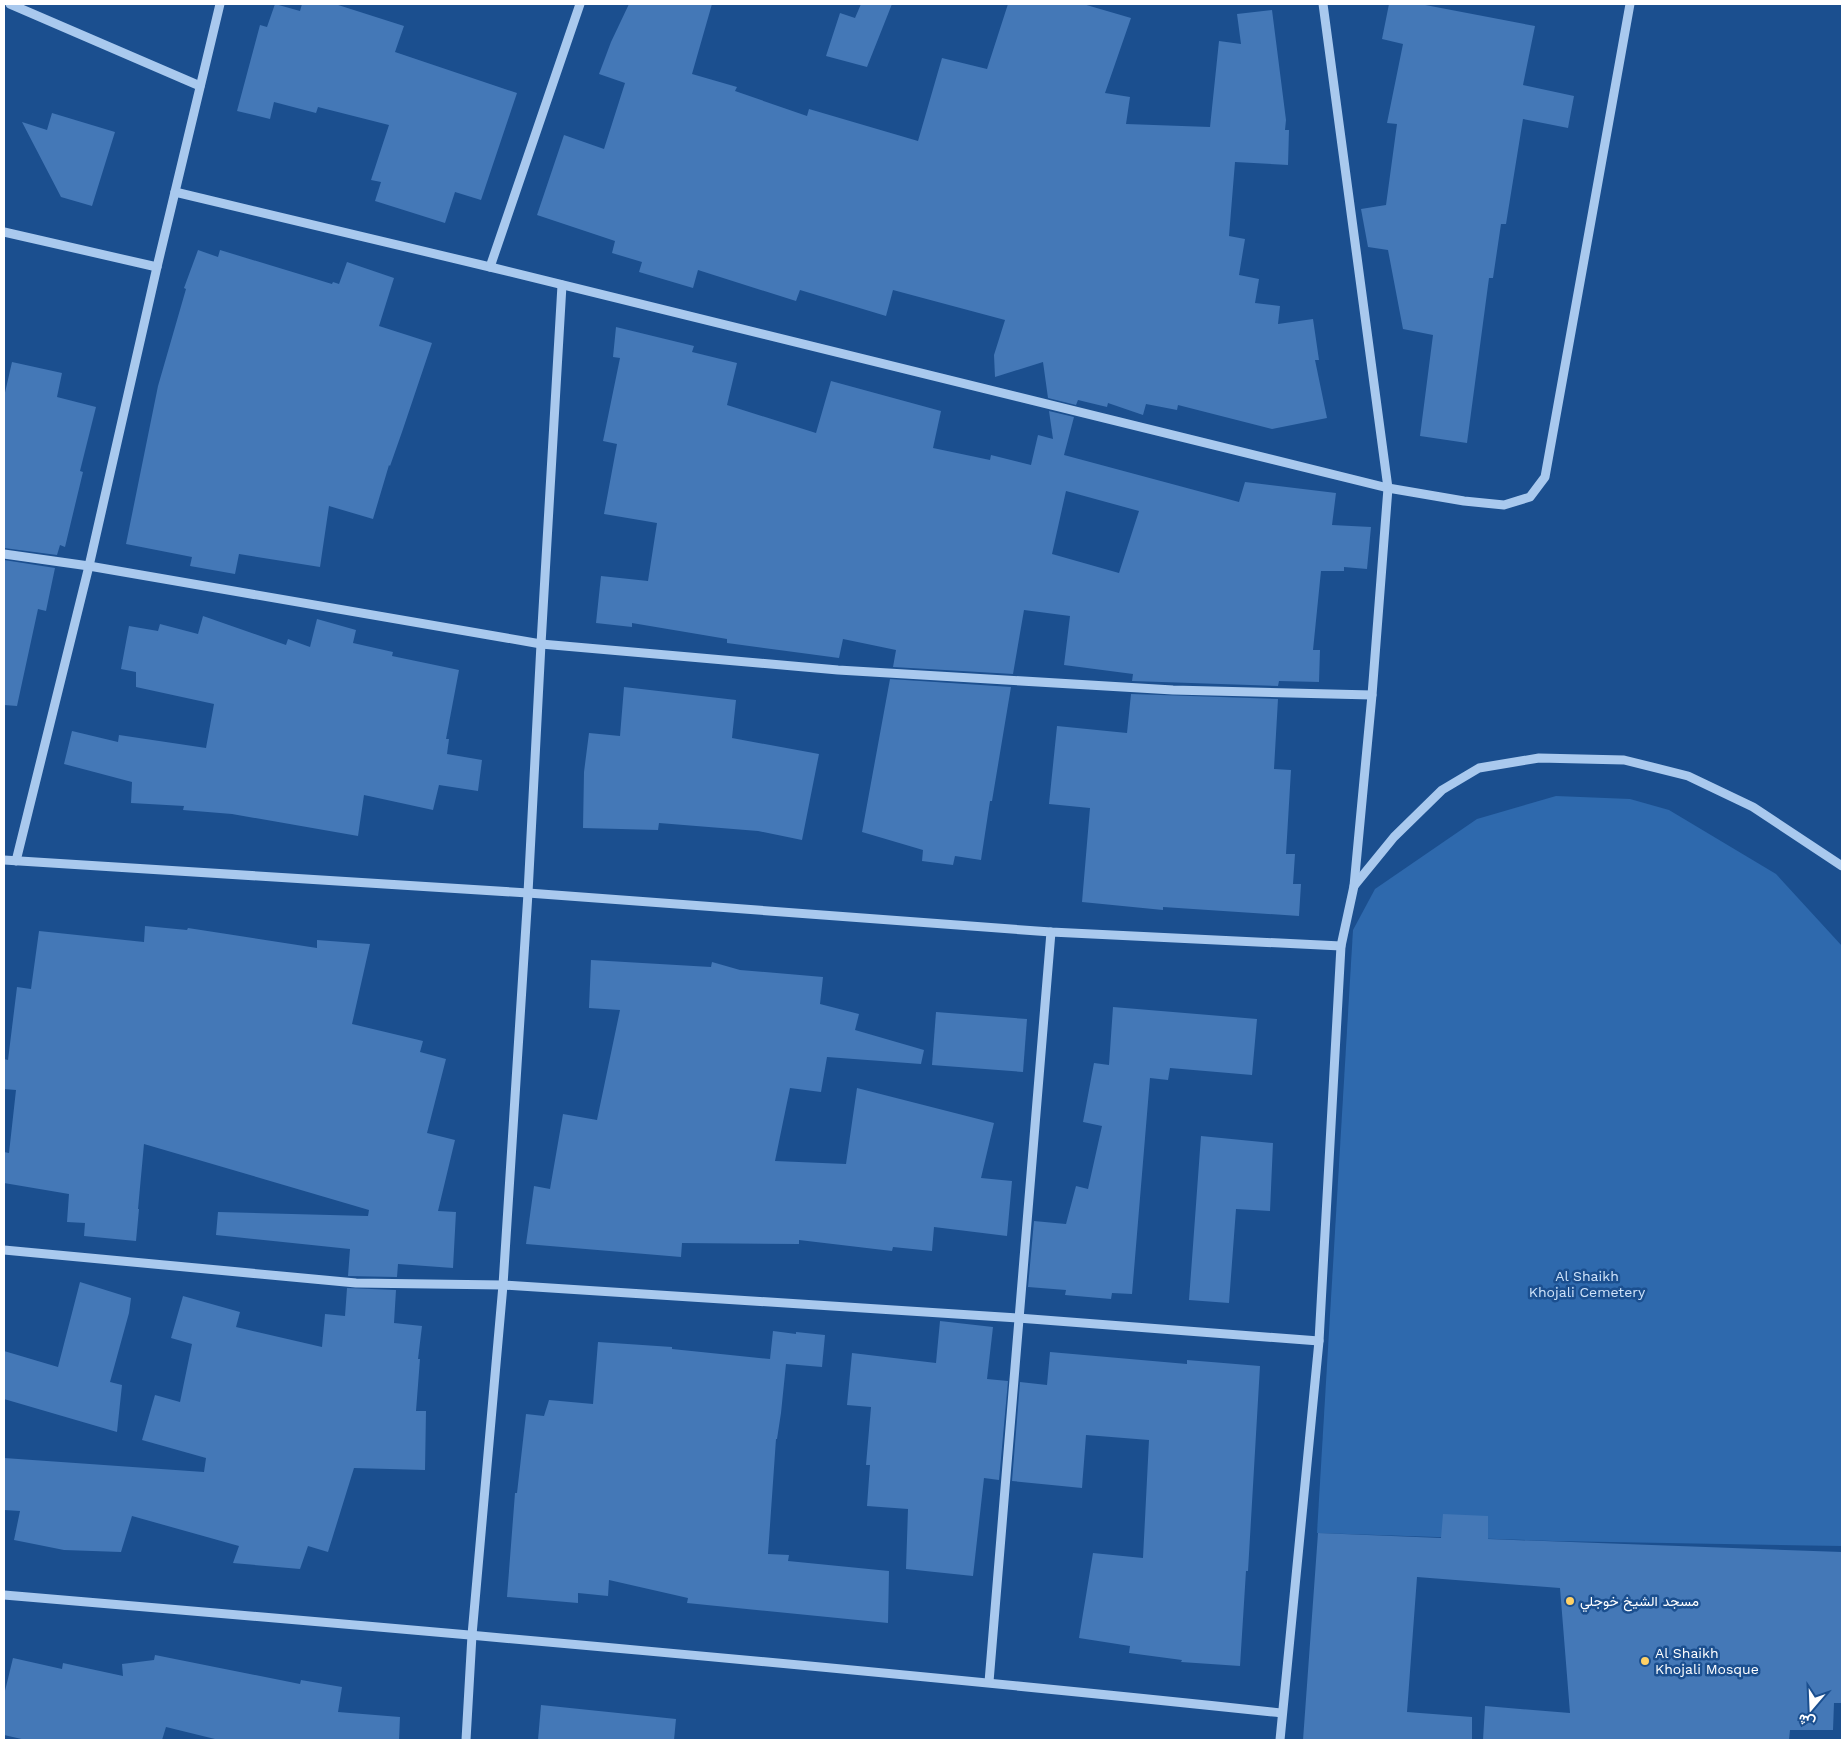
<svg xmlns="http://www.w3.org/2000/svg" width="1846" height="1744" font-family="'Work Sans',Vazirmatn,sans-serif">
  <style>
    .green { fill: #2e69ad }
    .building { fill: #4478b7; fill-rule: evenodd }
    .lines { fill: none; stroke-linecap: round; stroke-linejoin: round }
    .minor { stroke: #a9c9ee; stroke-width: 9 }
    .poi-dot { fill: #ffd166; stroke: #1b4f8f; stroke-width: 2 }
    .labels { text-anchor: middle; stroke-width: 5; stroke-linejoin: round; paint-order: stroke }
    .park-label { font-size: 14px; fill: #cfe3fa; stroke: #1b4f8f }
    .poi-label { font-size: 14px; fill: #fff; stroke: #1b4f8f; text-anchor: start }
  </style>
  <rect width="100%" height="100%" fill="#1b4f8f"/>
  <path class="green" d="M 1556,796 L 1630,799 L 1669,810 L 1776,874 L 1842,946 L 1842,1546 L 1552,1541 L 1317,1533 L 1353,930 L 1375,889 L 1477,819 Z"/>
  <g class="building">
    <path d="M 275,4 L 300,11 L 302,4 L 335,4 L 404,26 L 395,52 L 517,93 L 481,200 L 455,192 L 445,223 L 375,201 L 381,182 L 371,180 L 389,125 L 318,107 L 316,113 L 274,102 L 270,119 L 237,111 L 260,25 L 267,27 Z"/>
    <path d="M 629,4 L 712,4 L 692,74 L 737,87 L 735,91 L 807,116 L 809,109 L 918,141 L 942,58 L 987,69 L 1008,4 L 1083,4 L 1131,18 L 1105,93 L 1130,97 L 1126,124 L 1210,127 L 1219,41 L 1241,44 L 1237,14 L 1272,10 L 1286,120 L 1285,130 L 1289,130 L 1288,165 L 1235,162 L 1229,236 L 1245,239 L 1239,275 L 1259,279 L 1255,303 L 1280,306 L 1278,324 L 1313,319 L 1319,360 L 1315,360 L 1327,418 L 1272,429 L 1178,405 L 1177,410 L 1146,404 L 1143,415 L 1108,403 L 1107,407 L 1078,400 L 1076,405 L 1048,398 L 1043,362 L 995,377 L 994,355 L 1005,320 L 893,290 L 886,316 L 800,290 L 796,301 L 698,270 L 693,288 L 639,272 L 642,262 L 612,253 L 615,241 L 537,215 L 564,135 L 604,149 L 625,83 L 599,74 L 611,42 Z"/>
    <path d="M 861,4 L 892,4 L 867,67 L 826,56 L 840,13 L 855,18 Z"/>
    <path d="M 1389,4 L 1420,4 L 1535,26 L 1523,85 L 1574,96 L 1568,128 L 1523,119 L 1506,224 L 1501,224 L 1493,278 L 1489,278 L 1467,443 L 1420,436 L 1433,335 L 1403,329 L 1388,250 L 1368,247 L 1361,209 L 1386,205 L 1397,124 L 1387,123 L 1403,44 L 1382,39 Z"/>
    <path d="M 52,113 L 115,132 L 92,206 L 61,197 L 22,122 L 47,130 Z"/>
    <path d="M 198,250 L 218,257 L 220,250 L 332,284 L 333,282 L 339,284 L 347,262 L 394,278 L 379,326 L 432,343 L 402,432 L 390,466 L 389,465 L 373,519 L 329,506 L 320,567 L 239,554 L 235,574 L 190,566 L 192,557 L 126,544 L 158,386 L 186,289 L 184,288 Z"/>
    <path d="M 616,327 L 694,346 L 692,352 L 737,363 L 727,405 L 816,433 L 831,381 L 941,411 L 933,448 L 990,460 L 991,455 L 1031,465 L 1038,435 L 1053,439 L 1049,411 L 1074,417 L 1064,455 L 1239,502 L 1245,482 L 1336,493 L 1332,525 L 1371,527 L 1367,569 L 1344,567 L 1344,571 L 1321,571 L 1313,650 L 1320,650 L 1319,682 L 1279,681 L 1278,686 L 1132,681 L 1133,674 L 1064,665 L 1070,616 L 1024,610 L 1013,674 L 893,667 L 896,650 L 843,639 L 839,658 L 727,643 L 727,639 L 632,623 L 632,627 L 596,623 L 601,576 L 648,581 L 657,523 L 604,514 L 617,444 L 603,441 L 620,358 L 613,357 ZM 1066,491 L 1139,511 L 1119,573 L 1052,554 Z"/>
    <path d="M 12,362 L 62,373 L 57,397 L 96,407 L 80,471 L 83,472 L 65,547 L 60,545 L 57,555 L 4,548 L 4,397 Z"/>
    <path d="M 4,560 L 55,568 L 46,611 L 38,609 L 17,706 L 4,705 Z"/>
    <path d="M 203,616 L 286,645 L 288,639 L 310,647 L 317,619 L 356,630 L 353,643 L 393,652 L 392,656 L 459,670 L 446,739 L 449,739 L 447,754 L 482,760 L 478,791 L 439,785 L 433,810 L 364,795 L 358,836 L 232,814 L 183,810 L 184,806 L 131,803 L 132,782 L 64,764 L 72,731 L 118,742 L 119,735 L 206,748 L 214,704 L 136,687 L 136,672 L 121,669 L 129,626 L 158,631 L 160,624 L 198,634 Z"/>
    <path d="M 890,679 L 1011,687 L 992,801 L 990,801 L 981,860 L 955,856 L 953,865 L 922,861 L 923,850 L 862,832 Z"/>
    <path d="M 624,687 L 736,700 L 732,738 L 819,754 L 802,840 L 758,831 L 659,823 L 658,830 L 583,828 L 584,772 L 589,733 L 620,736 Z"/>
    <path d="M 1131,694 L 1278,699 L 1274,769 L 1291,770 L 1286,854 L 1295,854 L 1293,884 L 1301,884 L 1299,916 L 1163,907 L 1163,910 L 1082,902 L 1090,808 L 1049,804 L 1057,726 L 1127,733 Z"/>
    <path d="M 145,926 L 187,930 L 188,928 L 317,948 L 317,940 L 370,944 L 352,1024 L 423,1041 L 420,1052 L 446,1059 L 427,1133 L 455,1140 L 438,1211 L 456,1212 L 453,1268 L 398,1264 L 397,1277 L 348,1276 L 350,1249 L 216,1235 L 218,1212 L 368,1216 L 369,1210 L 144,1144 L 138,1209 L 139,1209 L 136,1241 L 84,1236 L 85,1223 L 67,1222 L 69,1194 L 4,1183 L 4,1152 L 9,1153 L 16,1090 L 4,1089 L 4,1059 L 8,1060 L 17,987 L 31,989 L 39,931 L 144,942 Z"/>
    <path d="M 591,960 L 711,967 L 712,962 L 740,970 L 823,977 L 820,1004 L 859,1014 L 855,1030 L 924,1050 L 921,1064 L 827,1057 L 821,1092 L 790,1088 L 775,1161 L 846,1164 L 857,1088 L 994,1123 L 981,1178 L 1012,1181 L 1007,1236 L 934,1227 L 932,1251 L 893,1247 L 892,1251 L 799,1240 L 799,1244 L 682,1243 L 681,1257 L 526,1244 L 534,1186 L 550,1189 L 563,1114 L 597,1120 L 620,1010 L 589,1008 Z"/>
    <path d="M 1113,1007 L 1257,1019 L 1252,1075 L 1170,1068 L 1168,1080 L 1150,1078 L 1132,1294 L 1112,1293 L 1111,1299 L 1065,1295 L 1066,1290 L 1028,1287 L 1034,1221 L 1066,1224 L 1076,1186 L 1088,1189 L 1102,1126 L 1083,1122 L 1094,1063 L 1109,1065 Z"/>
    <path d="M 936,1012 L 1027,1019 L 1023,1072 L 932,1065 Z"/>
    <path d="M 1201,1136 L 1273,1143 L 1270,1211 L 1236,1209 L 1229,1303 L 1189,1300 Z"/>
    <path d="M 80,1282 L 131,1298 L 129,1313 L 110,1382 L 122,1385 L 117,1432 L 4,1399 L 4,1351 L 58,1367 Z"/>
    <path d="M 347,1288 L 396,1290 L 394,1323 L 422,1326 L 418,1359 L 420,1359 L 416,1411 L 426,1411 L 425,1470 L 354,1468 L 328,1552 L 308,1546 L 300,1569 L 233,1563 L 239,1546 L 132,1516 L 121,1552 L 64,1550 L 14,1540 L 20,1511 L 4,1510 L 4,1458 L 204,1472 L 206,1458 L 142,1440 L 155,1395 L 180,1402 L 192,1344 L 171,1338 L 183,1296 L 240,1312 L 236,1327 L 322,1347 L 325,1314 L 345,1316 Z"/>
    <path d="M 940,1321 L 993,1327 L 987,1379 L 1008,1381 L 999,1480 L 984,1478 L 973,1576 L 906,1569 L 908,1509 L 867,1506 L 870,1465 L 866,1465 L 871,1407 L 847,1405 L 852,1353 L 936,1363 Z"/>
    <path d="M 773,1331 L 796,1334 L 796,1332 L 825,1335 L 822,1367 L 786,1364 L 781,1413 L 777,1439 L 776,1439 L 768,1554 L 789,1555 L 788,1561 L 889,1571 L 888,1623 L 687,1603 L 688,1598 L 609,1580 L 608,1596 L 578,1593 L 578,1603 L 507,1597 L 515,1493 L 517,1493 L 526,1414 L 544,1416 L 549,1400 L 593,1404 L 598,1342 L 672,1347 L 672,1349 L 770,1359 Z"/>
    <path d="M 1050,1352 L 1187,1364 L 1187,1360 L 1260,1366 L 1248,1571 L 1246,1571 L 1240,1666 L 1181,1662 L 1182,1660 L 1129,1653 L 1130,1646 L 1079,1638 L 1093,1553 L 1143,1558 L 1149,1440 L 1086,1435 L 1082,1488 L 1012,1481 L 1020,1382 L 1047,1385 Z"/>
    <path d="M 1443,1514 L 1488,1516 L 1488,1539 L 1842,1552 L 1842,1703 L 1834,1703 L 1833,1730 L 1790,1730 L 1789,1740 L 1483,1740 L 1485,1706 L 1570,1713 L 1560,1588 L 1417,1577 L 1407,1712 L 1472,1717 L 1472,1740 L 1303,1740 L 1318,1533 L 1441,1538 Z"/>
    <path d="M 155,1655 L 300,1684 L 301,1680 L 342,1687 L 338,1712 L 400,1717 L 399,1740 L 219,1740 L 166,1727 L 162,1740 L 26,1740 L 4,1735 L 4,1695 L 13,1658 L 62,1669 L 63,1663 L 123,1676 L 122,1664 L 154,1660 Z"/>
    <path d="M 541,1705 L 676,1719 L 674,1740 L 538,1740 Z"/>
  </g>
  <g class="lines">
    <g class="minor">
      <path d="M 10,4 L 200,86"/>
      <path d="M 175,192 L 490,267 L 1388,488 L 1464,501 L 1504,505 L 1530,497 L 1545,477 L 1630,4"/>
      <path d="M 4,232 L 157,267"/>
      <path d="M 490,267 L 580,4"/>
      <path d="M 4,554 L 89,566 L 541,644 L 838,670 L 1173,690 L 1372,695"/>
      <path d="M 4,860 L 528,893 L 1051,932 L 1341,946"/>
      <path d="M 16,861 L 89,566 L 157,267 L 220,4"/>
      <path d="M 1354,886 L 1394,837 L 1442,790 L 1479,768 L 1539,758 L 1624,760 L 1688,776 L 1753,807 L 1842,866"/>
      <path d="M 4,1250 L 356,1283 L 503,1285 L 1018,1318 L 1319,1341"/>
      <path d="M 4,1595 C 430,1631 856,1668 1282,1713"/>
      <path d="M 989,1682 L 1051,932"/>
      <path d="M 466,1740 L 472,1635 L 503,1285 L 528,893 L 541,644 L 562,285"/>
      <path d="M 1280,1740 L 1319,1341 L 1341,946 L 1354,886 L 1372,695 L 1388,488 L 1323,4"/>
    </g>
  </g>
  <g class="poi-dot">
    <circle cx="1570" cy="1601" r="5"/>
    <circle cx="1645" cy="1661" r="5"/>
  </g>
  <g class="labels">
    <g class="park-label">
      <text x="1587" y="1281">Al Shaikh<tspan x="1587" dy="16">Khojali Cemetery</tspan></text>
    </g>
    <g class="poi-label">
      <text x="1580" y="1606">مسجد الشيخ خوجلي</text>
      <text x="1655" y="1658">Al Shaikh<tspan x="1655" dy="16">Khojali Mosque</tspan></text>
    </g>
  </g>
  <rect width="1846" height="1744" fill="none" stroke="#ffffff" stroke-width="10"/>
  <g transform="translate(1811 1709) rotate(199)" stroke="#1b4f8f" stroke-width="4" paint-order="stroke">
  <path d="M0-4L9 19L0 12L-9 19Z" fill="#ffffff"/>
  <text y="-8" font-size="14" font-weight="bold" text-anchor="middle" fill="#ffffff">ش</text>
  </g>
</svg>
